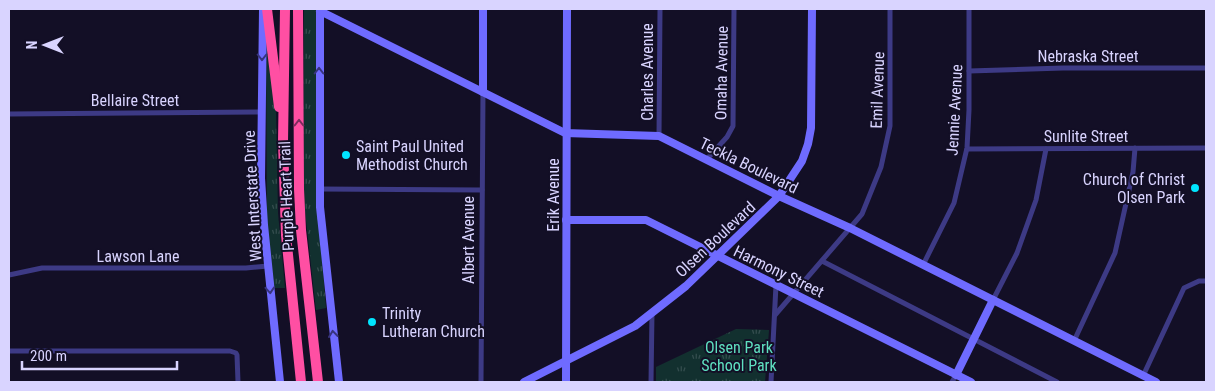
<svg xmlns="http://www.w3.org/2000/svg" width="1215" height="391" font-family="'Roboto Condensed',sans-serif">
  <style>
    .grass { fill: url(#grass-tufts) }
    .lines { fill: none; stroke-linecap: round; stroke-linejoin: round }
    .street { stroke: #3d3a85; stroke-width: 5 }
    .secondary { stroke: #6f6bff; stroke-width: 8 }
    .highway { stroke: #ff4fa3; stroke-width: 10 }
    .oneway { stroke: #38347d }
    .oneway2 { stroke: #7d2c5e }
    .poi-dot { fill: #00e5ff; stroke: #130f26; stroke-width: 2 }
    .labels { text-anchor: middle; stroke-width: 4; stroke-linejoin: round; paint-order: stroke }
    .street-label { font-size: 16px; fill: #d9d4ff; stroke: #130f26 }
    .poi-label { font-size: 16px; fill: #d9d4ff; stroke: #130f26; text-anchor: start }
    .park-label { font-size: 16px; fill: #5fe0c0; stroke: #130f26 }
  </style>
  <defs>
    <pattern id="grass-tufts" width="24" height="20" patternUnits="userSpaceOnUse" patternTransform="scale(1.25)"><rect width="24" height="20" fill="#12302f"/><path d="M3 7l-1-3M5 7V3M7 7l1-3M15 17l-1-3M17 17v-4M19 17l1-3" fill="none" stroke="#344d4e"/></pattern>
  </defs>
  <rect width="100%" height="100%" fill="#130f26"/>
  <g class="grass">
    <path d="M 304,9 L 317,9 L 316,185 L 326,308 L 316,310 L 303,193 Z"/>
    <path d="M 266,36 L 276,111 L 278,213 L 285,288 L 273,288 L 267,221 Z"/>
    <path d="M 736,329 L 769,330 L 765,382 L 656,382 L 656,367 Z"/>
  </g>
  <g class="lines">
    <g class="street">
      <path d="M 969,71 L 1063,68 L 1206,68"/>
      <path d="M 9,114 L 262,112"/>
      <path d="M 659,136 L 660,9"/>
      <path d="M 967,149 L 1206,148"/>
      <path d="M 707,159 L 727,137 L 733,126 L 734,9"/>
      <path d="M 319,189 L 482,190"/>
      <path d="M 822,261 L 1057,382"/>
      <path d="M 923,265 L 954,203 L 967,148 L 969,110 L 969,9"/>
      <path d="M 9,275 L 42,268 L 246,268 L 268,266"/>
      <path d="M 993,300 L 1017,253 L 1036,200 L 1046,149"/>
      <path d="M 775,315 L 862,214 L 881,167 L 890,126 L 890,9"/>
      <path d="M 1074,341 L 1115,253 L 1133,172 L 1135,148"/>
      <path d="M 9,351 L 230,351 L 236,353 L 237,355 L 238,382"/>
      <path d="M 1143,376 L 1184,288 L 1199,281 L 1206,281"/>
      <path d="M 481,382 L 483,92"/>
      <path d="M 651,382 L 652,313"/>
      <path d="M 771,382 L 776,285"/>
      <path d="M 952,382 L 956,375"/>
    </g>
    <g class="secondary">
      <path d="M 263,9 L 261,178 L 264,225 L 280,382"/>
      <path d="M 320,9 L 320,207 L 339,382"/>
      <path d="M 320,11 L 565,133 L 659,136 L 779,196 L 850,228 L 1156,382"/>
      <path d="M 483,92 L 483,9"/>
      <path d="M 566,220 L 646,220 L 971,382"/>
      <path d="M 956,375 L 993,300"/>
      <path d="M 524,382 L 635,326 L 686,286 L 779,196 L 802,161 L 808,144 L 811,128 L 812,9"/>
      <path d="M 566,382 L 567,9"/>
    </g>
    <g class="highway">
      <path d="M 267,9 L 279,107"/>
      <path d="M 285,9 L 283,142 L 286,235 L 301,382"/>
      <path d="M 298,9 L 299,189 L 301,230 L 318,382"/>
    </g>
  </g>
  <defs><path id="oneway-chevron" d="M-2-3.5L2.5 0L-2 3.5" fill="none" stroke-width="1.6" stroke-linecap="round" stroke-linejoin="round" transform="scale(1.25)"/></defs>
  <g class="oneway">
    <use href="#oneway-chevron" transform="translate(262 57) rotate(90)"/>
    <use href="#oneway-chevron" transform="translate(319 71) rotate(-90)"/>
    <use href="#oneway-chevron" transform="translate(270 290) rotate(86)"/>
    <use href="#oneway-chevron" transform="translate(333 334) rotate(-97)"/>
  </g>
  <use class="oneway2" href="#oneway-chevron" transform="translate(299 123) rotate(-90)"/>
  <g class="poi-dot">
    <circle cx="346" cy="155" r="5"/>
    <circle cx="1195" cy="188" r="5"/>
    <circle cx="372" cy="322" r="5"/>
  </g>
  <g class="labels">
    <g class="street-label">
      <text x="1088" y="62">Nebraska Street</text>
      <text transform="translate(647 72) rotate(-90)" y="6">Charles Avenue</text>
      <text transform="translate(721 73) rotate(-89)" y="6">Omaha Avenue</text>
      <text transform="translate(877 90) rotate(-88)" y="6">Emil Avenue</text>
      <text x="135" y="106">Bellaire Street</text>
      <text transform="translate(954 110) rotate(-87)" y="6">Jennie Avenue</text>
      <text x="1086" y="142">Sunlite Street</text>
      <text transform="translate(749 165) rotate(26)" y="6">Teckla Boulevard</text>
      <text transform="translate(553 195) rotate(-90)" y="6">Erik Avenue</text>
      <text transform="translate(252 196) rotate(-93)" y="6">West Interstate Drive</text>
      <text transform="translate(286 196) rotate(-92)" y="6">Purple Heart Trail</text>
      <text transform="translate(715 239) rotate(-43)" y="6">Olsen Boulevard</text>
      <text transform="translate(468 240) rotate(-90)" y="6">Albert Avenue</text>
      <text x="138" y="262">Lawson Lane</text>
      <text transform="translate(779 271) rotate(26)" y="6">Harmony Street</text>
    </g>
    <g class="poi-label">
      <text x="356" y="152">Saint Paul United<tspan x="356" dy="18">Methodist Church</tspan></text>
      <text x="1185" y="185" text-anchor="end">Church of Christ<tspan x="1185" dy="18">Olsen Park</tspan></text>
      <text x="382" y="319">Trinity<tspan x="382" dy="18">Lutheran Church</tspan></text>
    </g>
    <g class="park-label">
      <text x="739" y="353">Olsen Park<tspan x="739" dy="18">School Park</tspan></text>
    </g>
  </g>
  <rect width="1215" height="391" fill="none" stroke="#d9d4ff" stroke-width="20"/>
  <g transform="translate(45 45) rotate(270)" stroke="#130f26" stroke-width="4" paint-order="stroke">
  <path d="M0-4L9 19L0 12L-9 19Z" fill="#d9d4ff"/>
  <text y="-8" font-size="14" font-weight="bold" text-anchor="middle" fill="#d9d4ff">N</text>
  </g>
  <path d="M22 361v8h155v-8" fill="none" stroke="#d9d4ff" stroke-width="2.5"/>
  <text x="30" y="361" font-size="15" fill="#d9d4ff" stroke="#130f26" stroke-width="4" paint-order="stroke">200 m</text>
</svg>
